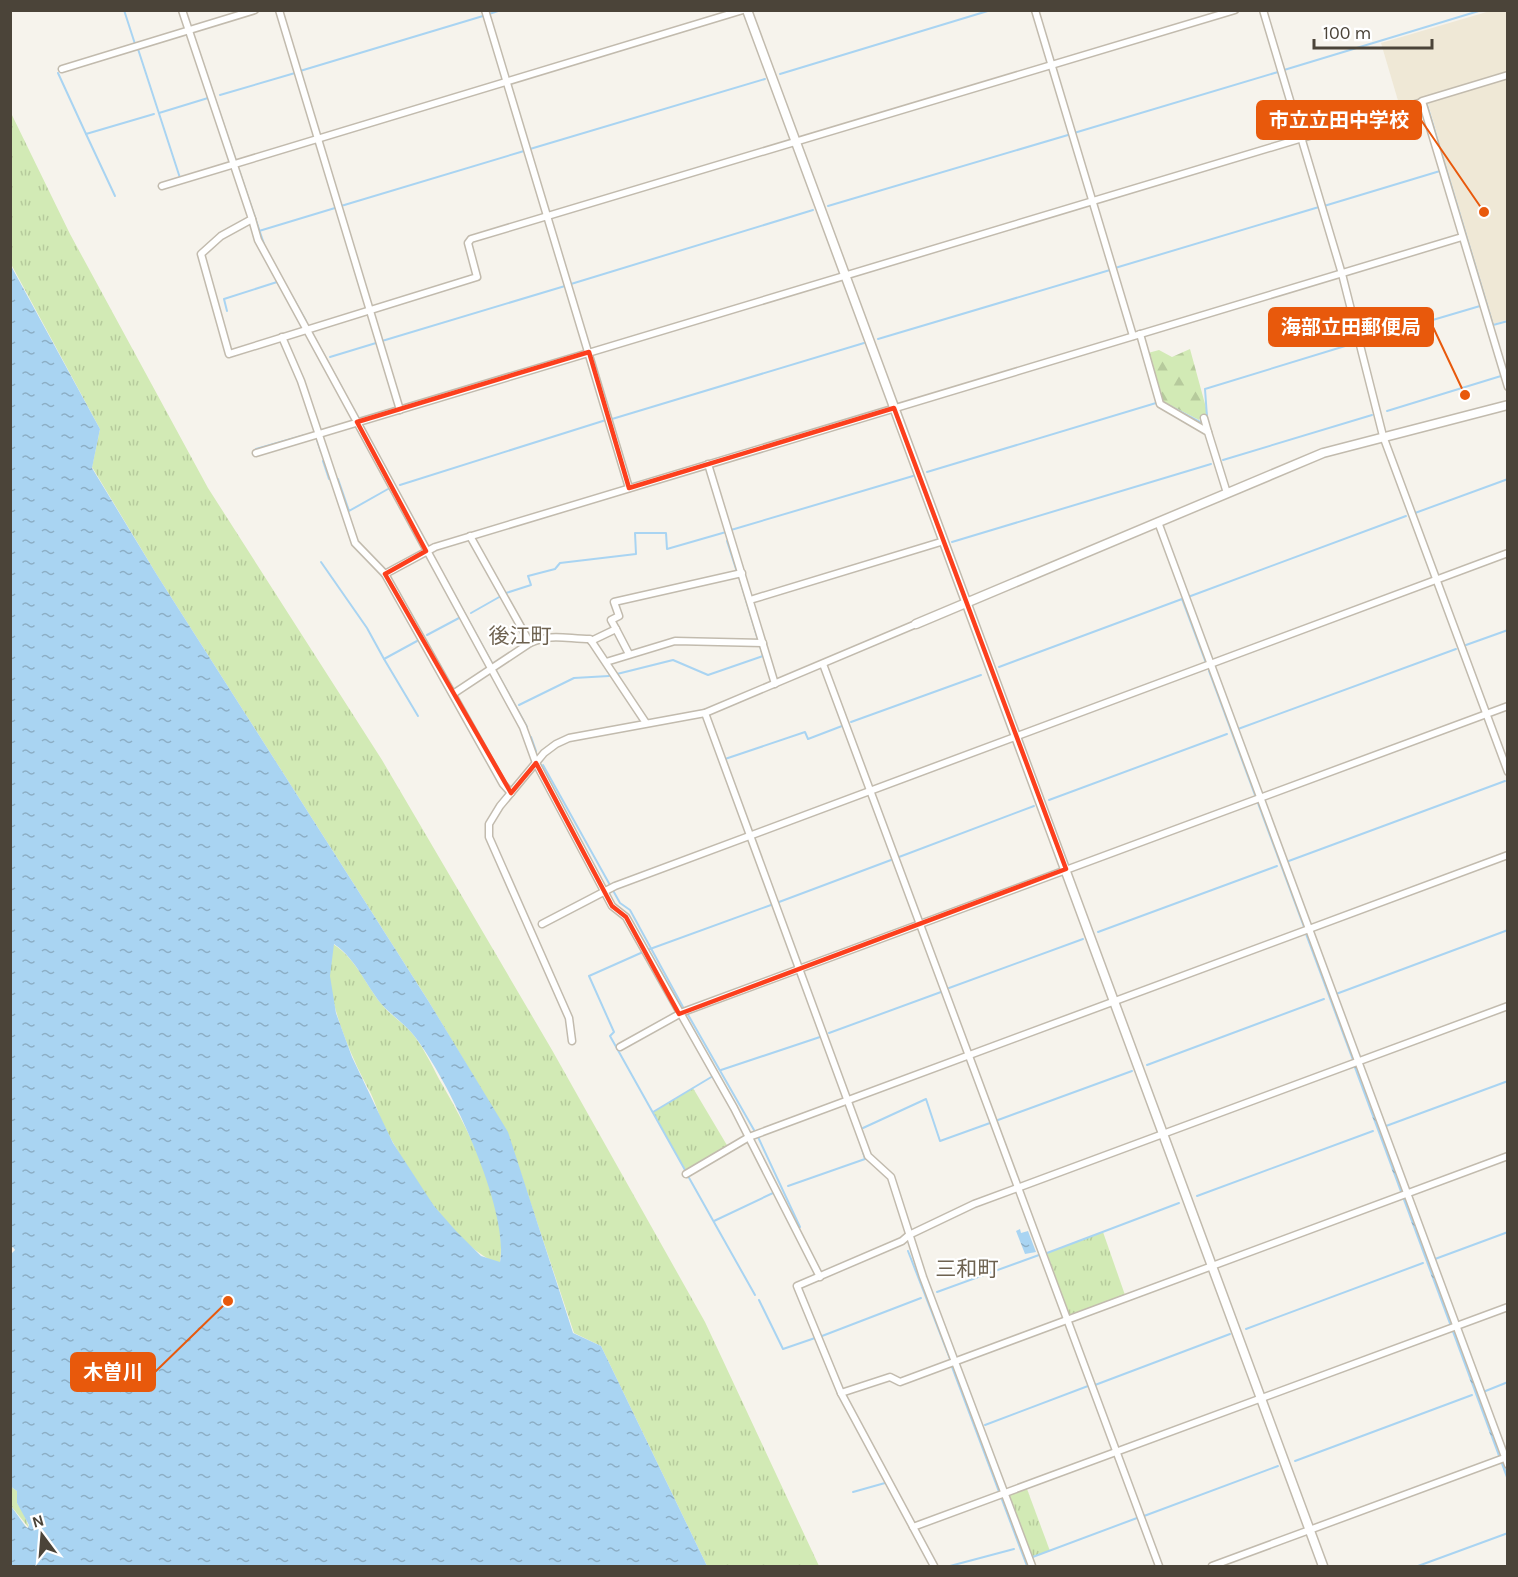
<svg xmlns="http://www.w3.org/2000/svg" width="1518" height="1577" font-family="Karla,'Noto Sans JP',sans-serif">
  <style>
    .education { fill: #efe8d6 }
    .grass { fill: url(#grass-tufts) }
    .forest { fill: url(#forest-firs) }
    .water { fill: url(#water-ripples); fill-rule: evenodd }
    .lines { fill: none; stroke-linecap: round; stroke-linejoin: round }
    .stream { stroke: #a9d4f2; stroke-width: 2 }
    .minor-casing { stroke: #c2bbae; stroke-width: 9 }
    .tertiary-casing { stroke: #c2bbae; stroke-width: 11 }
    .minor { stroke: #fff; stroke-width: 6 }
    .tertiary { stroke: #fff; stroke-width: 8 }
    .marked { fill: none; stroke: #fc3f1d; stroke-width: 4.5; stroke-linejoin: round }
    .labels { text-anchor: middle; stroke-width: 4.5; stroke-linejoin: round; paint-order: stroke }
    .quarter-label { font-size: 21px; fill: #6e6250; stroke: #fff }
    .leader { fill: none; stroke: #e8590c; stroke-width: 2 }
    .callout-dot { fill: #e8590c; stroke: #fff; stroke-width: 2 }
    .callout { fill: #e8590c; stroke: #e8590c; stroke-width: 2 }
    .callout-label { font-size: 20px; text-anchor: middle; font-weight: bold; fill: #fff }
  </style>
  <defs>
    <pattern id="grass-tufts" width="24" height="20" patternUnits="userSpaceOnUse" patternTransform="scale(1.5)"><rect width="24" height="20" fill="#d2eab5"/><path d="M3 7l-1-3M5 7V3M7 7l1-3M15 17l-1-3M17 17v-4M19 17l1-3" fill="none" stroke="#b6ca9c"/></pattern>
    <pattern id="forest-firs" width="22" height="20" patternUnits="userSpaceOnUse" patternTransform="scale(1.5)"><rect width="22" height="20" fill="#d2eab5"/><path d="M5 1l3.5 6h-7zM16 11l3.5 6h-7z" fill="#b6ca9c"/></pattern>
    <pattern id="water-ripples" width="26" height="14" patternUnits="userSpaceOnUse" patternTransform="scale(1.5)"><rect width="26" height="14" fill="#a9d4f2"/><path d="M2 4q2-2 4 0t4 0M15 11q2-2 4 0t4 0" fill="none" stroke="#8caec5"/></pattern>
  </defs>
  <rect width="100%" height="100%" fill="#f6f3ec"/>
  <path class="education" d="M 1490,11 L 1507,11 L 1507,320 L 1493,324 L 1426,97 L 1399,104 L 1381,43 Z"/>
  <g class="grass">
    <path d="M 10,111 L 70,234 L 208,488 L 382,760 L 552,1050 L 705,1322 L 819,1566 L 707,1566 L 601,1346 L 574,1333 L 507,1132 L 429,1002 L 157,575 L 92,467 L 100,429 L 11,264 Z"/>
    <path d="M 333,944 C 357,959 367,988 384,1007 C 392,1016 403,1023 411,1032 C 422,1045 431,1063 439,1079 C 468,1129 508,1203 500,1262 L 496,1263 C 450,1241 407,1170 383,1124 C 378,1113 375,1101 369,1090 C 351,1057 317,981 333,944 Z"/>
    <path d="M 693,1088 L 728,1147 L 685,1170 L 653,1112 Z"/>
    <path d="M 1103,1232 L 1125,1295 L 1069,1315 L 1047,1253 Z"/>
    <path d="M 10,1486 L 17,1491 L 17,1503 L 25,1515 L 29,1528 L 11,1506 Z"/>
    <path d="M 1027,1489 L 1050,1551 L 1030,1558 L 1008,1496 Z"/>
  </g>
  <path class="forest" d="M 1190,349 L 1208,415 L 1202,414 L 1199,420 L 1162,401 L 1148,353 L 1159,350 L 1172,357 Z"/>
  <g class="water">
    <path d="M 10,264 L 100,429 L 92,468 L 157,575 L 429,1002 L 508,1132 L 573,1333 L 601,1346 L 707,1566 L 11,1566 L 11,1506 L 26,1527 L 28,1528 L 29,1525 L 17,1503 L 17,1491 L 10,1486 L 10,1255 L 15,1250 L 13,1247 L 10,1249 ZM 334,944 C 357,959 367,989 385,1008 C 393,1016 403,1023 411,1032 C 446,1073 510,1209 500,1262 L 481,1256 L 456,1231 L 434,1206 L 393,1143 L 352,1057 L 336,1013 L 330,976 Z"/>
    <path d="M 1353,1065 L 1356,1065 L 1507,1473 L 1507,1480 Z"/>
    <path d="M 1020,1229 L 1021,1233 L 1028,1231 L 1036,1252 L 1025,1254 L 1016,1231 Z"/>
  </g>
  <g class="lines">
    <g class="stream">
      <path d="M 124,10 L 135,44"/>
      <path d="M 185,10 L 264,244"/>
      <path d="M 489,14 L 501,10"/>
      <path d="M 138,49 L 180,178"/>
      <path d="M 1284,70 L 1482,10"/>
      <path d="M 300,71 L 483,16"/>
      <path d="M 58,73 L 86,134 L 154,114"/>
      <path d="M 780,74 L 991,10"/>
      <path d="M 220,95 L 295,73"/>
      <path d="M 1427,105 L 1493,325 L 1508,321"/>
      <path d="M 159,113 L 208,98"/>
      <path d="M 1074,133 L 1278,72"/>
      <path d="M 86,134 L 115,196"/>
      <path d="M 530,149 L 765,79"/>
      <path d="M 341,206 L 524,151"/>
      <path d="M 828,206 L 1068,135"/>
      <path d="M 1324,206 L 1440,171"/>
      <path d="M 259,231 L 335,208"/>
      <path d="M 1115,268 L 1319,207"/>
      <path d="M 571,284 L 813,210"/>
      <path d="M 292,296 L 306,321"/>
      <path d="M 227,311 L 224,299 L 277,282"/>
      <path d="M 312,333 L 342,388"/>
      <path d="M 878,339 L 1110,270"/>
      <path d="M 1365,340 L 1480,306"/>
      <path d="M 382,341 L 565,286"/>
      <path d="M 330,357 L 376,343"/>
      <path d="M 1166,404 L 1200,422"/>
      <path d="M 1387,411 L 1501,376"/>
      <path d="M 1207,417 L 1205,389 L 1355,343"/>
      <path d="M 612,419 L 864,343"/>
      <path d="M 317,440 L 321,452"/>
      <path d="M 256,449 L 305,435"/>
      <path d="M 1223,460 L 1372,415"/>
      <path d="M 323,461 L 329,479"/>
      <path d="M 927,472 L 1156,403"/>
      <path d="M 338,479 L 349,511 L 388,489"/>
      <path d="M 400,485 L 606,420"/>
      <path d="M 1415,513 L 1508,479"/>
      <path d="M 731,530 L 913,476"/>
      <path d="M 727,541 L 736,569"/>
      <path d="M 952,542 L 1211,464"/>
      <path d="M 431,552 L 493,665"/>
      <path d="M 321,562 L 367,628 L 384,659"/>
      <path d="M 739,577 L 758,640"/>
      <path d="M 506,593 L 531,585 L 528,576 L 555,569 L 560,563 L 636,554 L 635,533 L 666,533 L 667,549 L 726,532"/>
      <path d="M 1188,597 L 1406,516"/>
      <path d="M 471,613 L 501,596"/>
      <path d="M 427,635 L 459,618"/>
      <path d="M 417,641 L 384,659 L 418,716"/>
      <path d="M 1466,645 L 1508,630"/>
      <path d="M 999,667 L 1182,599 L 1206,663"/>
      <path d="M 495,669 L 527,727"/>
      <path d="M 1209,671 L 1304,927"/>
      <path d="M 617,674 L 673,660 L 708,675 L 763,656 L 760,646"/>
      <path d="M 519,705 L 574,678 L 609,676"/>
      <path d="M 851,722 L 981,675"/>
      <path d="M 1238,729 L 1456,649"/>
      <path d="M 531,737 L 536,751"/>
      <path d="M 725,759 L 805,732 L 808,739 L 842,726"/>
      <path d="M 543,765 L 620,903 L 630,910 L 683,1007"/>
      <path d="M 1049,800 L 1227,734"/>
      <path d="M 899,857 L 1034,806"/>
      <path d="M 1286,862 L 1505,781"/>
      <path d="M 779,902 L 891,860"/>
      <path d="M 1098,932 L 1277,866"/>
      <path d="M 1306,934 L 1353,1060"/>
      <path d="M 650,949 L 771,905"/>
      <path d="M 643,952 L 589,976 L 614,1032 L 610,1036 L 685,1170"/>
      <path d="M 949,988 L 1083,939"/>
      <path d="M 1336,994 L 1508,930"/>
      <path d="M 687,1013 L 754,1130"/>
      <path d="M 829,1033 L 941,992"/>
      <path d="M 1147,1065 L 1324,999"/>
      <path d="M 721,1070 L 820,1037"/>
      <path d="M 653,1112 L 713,1076"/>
      <path d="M 998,1120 L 1132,1071"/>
      <path d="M 1386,1126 L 1508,1081"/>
      <path d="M 863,1128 L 926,1099 L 940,1141 L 990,1123"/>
      <path d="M 758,1137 L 800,1227"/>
      <path d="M 688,1176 L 755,1295"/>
      <path d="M 788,1186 L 865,1159 L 860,1142"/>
      <path d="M 1197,1196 L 1373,1131"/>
      <path d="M 714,1221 L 773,1193"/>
      <path d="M 908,1251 L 950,1359"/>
      <path d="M 1047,1253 L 1179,1203"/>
      <path d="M 1435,1259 L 1508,1232"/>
      <path d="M 937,1292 L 1039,1255"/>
      <path d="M 759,1300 L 783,1349 L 815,1338"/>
      <path d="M 1246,1329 L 1423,1263"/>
      <path d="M 822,1336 L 921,1298"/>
      <path d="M 952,1367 L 1027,1566"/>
      <path d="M 1095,1385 L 1230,1334"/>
      <path d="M 1483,1392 L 1508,1382"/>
      <path d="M 985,1425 L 1088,1386"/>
      <path d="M 1295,1461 L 1472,1395"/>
      <path d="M 853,1492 L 885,1483"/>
      <path d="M 1144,1516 L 1278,1466"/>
      <path d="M 1030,1558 L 1137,1518"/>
      <path d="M 950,1566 L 1014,1549"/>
      <path d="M 1418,1566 L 1508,1533"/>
    </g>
    <g class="minor-casing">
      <g id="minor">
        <path d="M 182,10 L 252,219 L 221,236 L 201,254 L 229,354 L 477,277 L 468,243 L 471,239 L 1235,10"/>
        <path d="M 279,10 L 400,410"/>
        <path d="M 485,10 L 629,488"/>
        <path d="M 1035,10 L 1133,336"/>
        <path d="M 1263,10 L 1342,274 L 1383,436 L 1508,772"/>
        <path d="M 62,69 L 255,10"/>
        <path d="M 1508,75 L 1422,101 L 1508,387"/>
        <path d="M 162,186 L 743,10"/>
        <path d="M 252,219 L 258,240 L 523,727 L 536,763 L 612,906 L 626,917 L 734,1108 L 820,1277"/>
        <path d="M 1140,334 L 1160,404 L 1208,432 L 1227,493"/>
        <path d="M 282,337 L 301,381 L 355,543 L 385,574 L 503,784 L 511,793"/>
        <path d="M 1204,418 L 1208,432"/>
        <path d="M 256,453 L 1422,102"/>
        <path d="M 708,464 L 775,684"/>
        <path d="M 1158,522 L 1508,1465"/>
        <path d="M 470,536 L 530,643 C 551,633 567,639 590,639 L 646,723"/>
        <path d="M 385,574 L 435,547 L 1462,237"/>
        <path d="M 750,600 L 944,541"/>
        <path d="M 616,629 L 629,654"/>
        <path d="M 591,641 L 616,629 L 611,620 L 619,616 L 614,602 L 742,573"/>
        <path d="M 606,662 L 675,641 L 763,643"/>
        <path d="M 823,664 L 1159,1566"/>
        <path d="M 453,694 L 530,643"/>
        <path d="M 705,713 L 868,1156 L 891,1177 L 923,1277 L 1032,1566"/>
        <path d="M 542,924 L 615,886 L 1508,553"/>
        <path d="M 572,1041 L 569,1018 L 489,837 L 489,824 L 500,806 L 544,753 L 556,744 L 569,738 L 705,713 L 916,624"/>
        <path d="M 620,1047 L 683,1012 L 1508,706"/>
        <path d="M 686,1174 L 749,1137 L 1508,855"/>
        <path d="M 841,1393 L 890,1377 L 900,1382 L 1508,1156"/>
        <path d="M 913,1527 L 1508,1307"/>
        <path d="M 934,1566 L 841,1393 L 797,1286 L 902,1241 L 909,1235 L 974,1204 L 1508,1006"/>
        <path d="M 1212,1566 L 1507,1457"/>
      </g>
    </g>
    <g class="tertiary-casing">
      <g id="tertiary">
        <path d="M 747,10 L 1323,1566"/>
        <path d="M 916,624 L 1323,453 L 1508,405"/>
      </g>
    </g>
    <use href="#minor" class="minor"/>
    <use href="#tertiary" class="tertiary"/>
  </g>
  <path class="marked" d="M 589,352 L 629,488 L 894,408 L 1066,869 L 679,1014 L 626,917 L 612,906 L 536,763 L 511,793 L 385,574 L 426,551 L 357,422 Z"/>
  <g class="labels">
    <g class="quarter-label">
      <text x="520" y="643">後江町</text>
      <text x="967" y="1276">三和町</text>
    </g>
  </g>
  <path class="leader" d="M1484 212L1421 120M1465 395L1433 327M228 1301L155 1372"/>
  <g class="callout-dot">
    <circle cx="1484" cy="212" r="6"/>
    <circle cx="1465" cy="395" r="6"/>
    <circle cx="228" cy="1301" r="6"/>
  </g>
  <g class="callout">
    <rect x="1257" y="101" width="164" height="38" rx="6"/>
    <rect x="1269" y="308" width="164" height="38" rx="6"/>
    <rect x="71" y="1353" width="84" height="38" rx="6"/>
  </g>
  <g class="callout-label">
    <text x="1339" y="127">市立立田中学校</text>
    <text x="1351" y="334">海部立田郵便局</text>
    <text x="113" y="1379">木曽川</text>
  </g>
  <rect width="1518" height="1577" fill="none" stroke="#4b4439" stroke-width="24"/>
  <g transform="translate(42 1535) rotate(344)" stroke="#ffffff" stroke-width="4.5" paint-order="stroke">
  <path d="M0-4.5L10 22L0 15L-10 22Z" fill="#4b4439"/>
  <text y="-9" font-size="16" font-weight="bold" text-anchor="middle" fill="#4b4439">N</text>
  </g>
  <path d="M1314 39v9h118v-9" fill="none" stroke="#4b4439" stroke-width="3"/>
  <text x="1323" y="39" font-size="18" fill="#4b4439" stroke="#ffffff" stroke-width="4.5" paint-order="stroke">100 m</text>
</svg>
